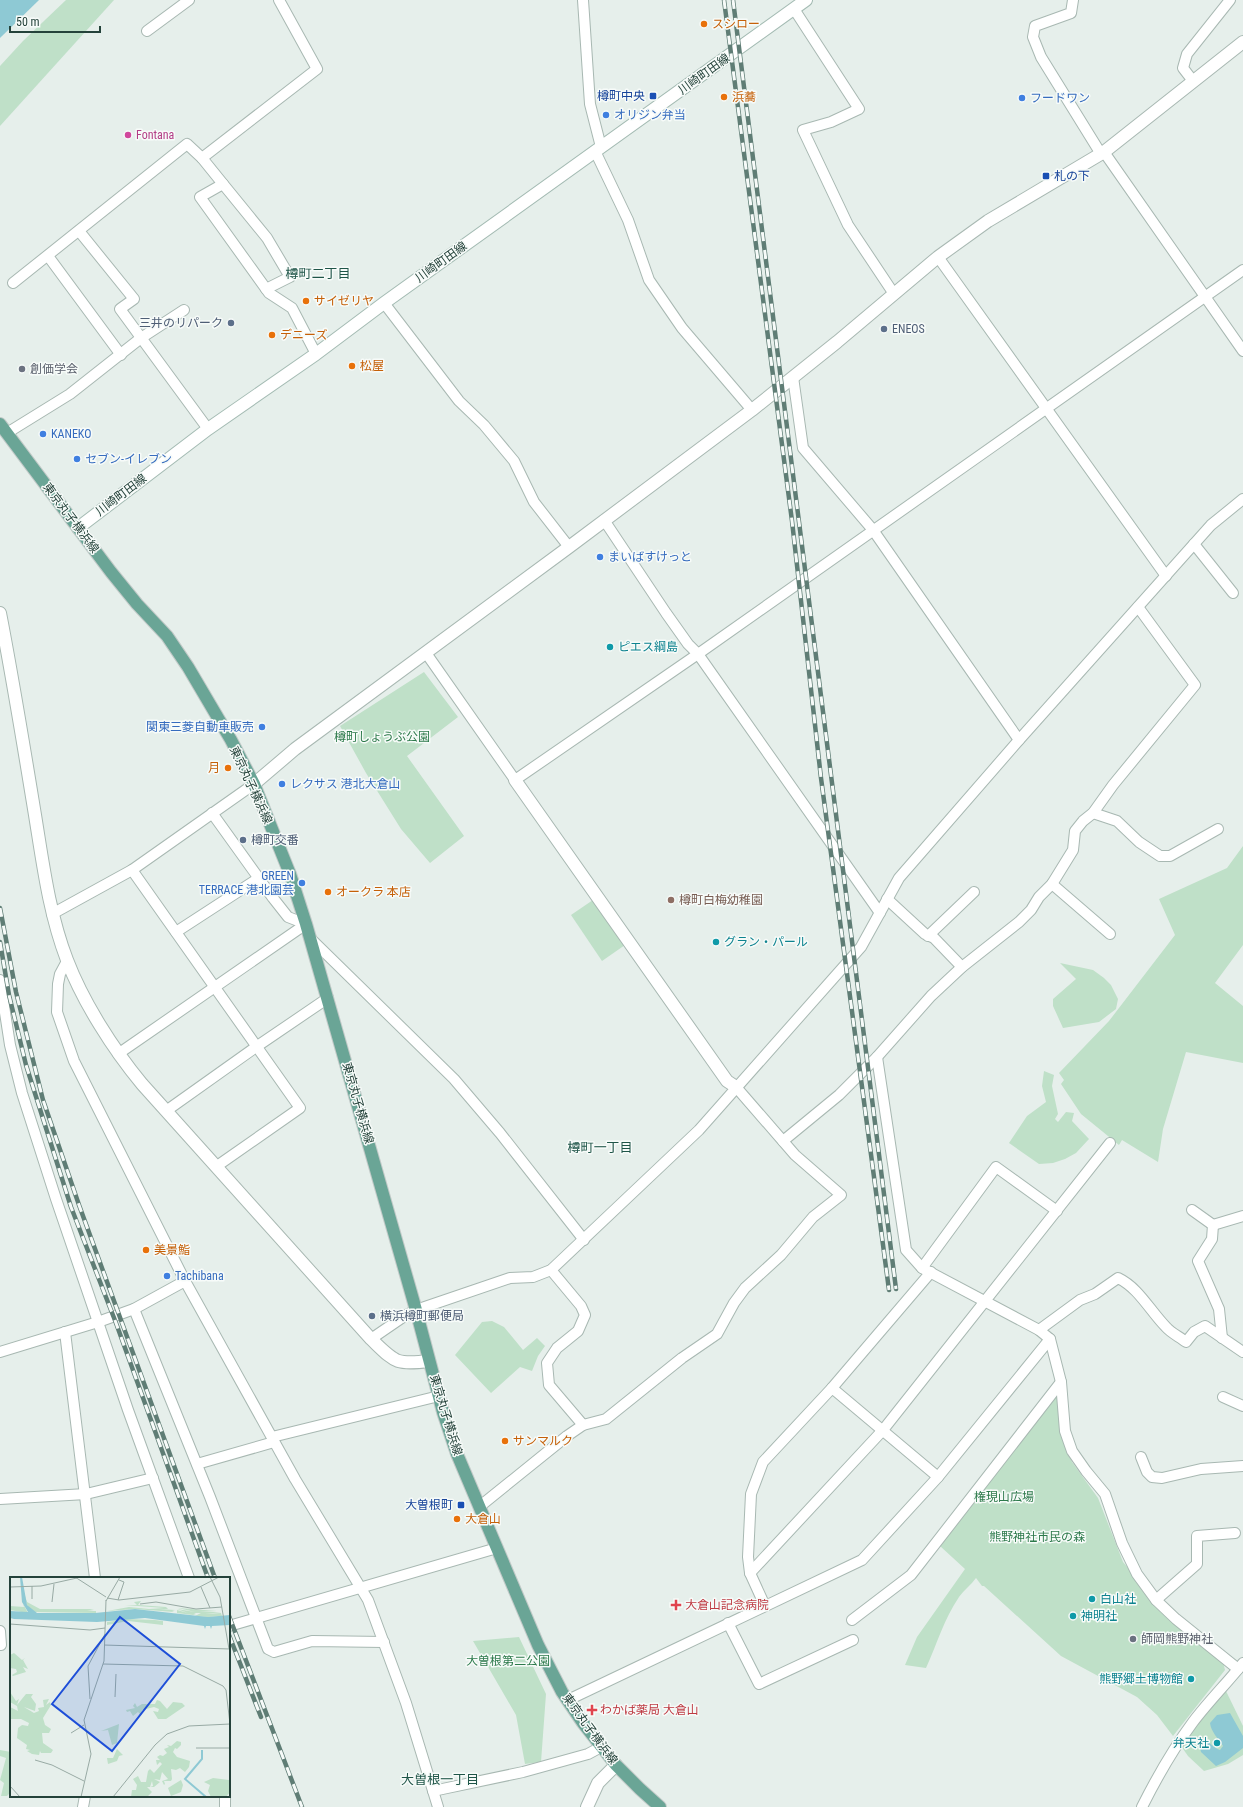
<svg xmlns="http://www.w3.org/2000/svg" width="1243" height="1807" font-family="'Roboto Condensed','Noto Sans JP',sans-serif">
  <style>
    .green { fill: #bfe0c8 }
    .water { fill: #8ec9d4 }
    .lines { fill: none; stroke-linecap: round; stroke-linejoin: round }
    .minor-casing { stroke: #a8b8b2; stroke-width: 12 }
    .tertiary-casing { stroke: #a8b8b2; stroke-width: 14 }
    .secondary-casing { stroke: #a4bbb3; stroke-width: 14 }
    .primary-casing { stroke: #c2cac8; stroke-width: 14 }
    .minor { stroke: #fff; stroke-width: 10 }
    .tertiary { stroke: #fff; stroke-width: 12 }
    .secondary { stroke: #fff; stroke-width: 12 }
    .primary { stroke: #6aa596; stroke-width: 12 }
    .rail-casing { stroke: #5f7d75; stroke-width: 4.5 }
    .rail { stroke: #f7fbf9; stroke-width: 3; stroke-dasharray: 9; stroke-linecap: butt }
    .food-dot { fill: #e8710a; stroke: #f7fbf9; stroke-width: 1.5 }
    .transit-dot { fill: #1a4fb4; stroke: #f7fbf9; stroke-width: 1.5 }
    .shop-dot { fill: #3f7fe0; stroke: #f7fbf9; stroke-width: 1.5 }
    .hotel-dot { fill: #d1479c; stroke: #f7fbf9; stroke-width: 1.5 }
    .service-dot { fill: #5c6f8a; stroke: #f7fbf9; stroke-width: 1.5 }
    .worship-dot { fill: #6b7280; stroke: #f7fbf9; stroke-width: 1.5 }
    .culture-dot { fill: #0f9aa8; stroke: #f7fbf9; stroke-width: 1.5 }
    .education-dot { fill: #8d6e63; stroke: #f7fbf9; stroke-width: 1.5 }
    .health-dot { fill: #e0444e; stroke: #f7fbf9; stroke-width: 1.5 }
    .labels { text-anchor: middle; stroke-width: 3; stroke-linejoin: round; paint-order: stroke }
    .food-label { font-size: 12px; fill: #c56008; stroke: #f7fbf9; text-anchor: start }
    .street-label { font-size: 12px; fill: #24423a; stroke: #f7fbf9 }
    .transit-label { font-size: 12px; fill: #164399; stroke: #f7fbf9; text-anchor: end }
    .shop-label { font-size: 12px; fill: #366cbe; stroke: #f7fbf9; text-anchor: start }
    .hotel-label { font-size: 12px; fill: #b23c85; stroke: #f7fbf9; text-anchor: start }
    .service-label { font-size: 12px; fill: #4e5e75; stroke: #f7fbf9; text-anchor: start }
    .worship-label { font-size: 12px; fill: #5b616d; stroke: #f7fbf9; text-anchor: start }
    .culture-label { font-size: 12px; fill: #0d838f; stroke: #f7fbf9; text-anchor: start }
    .park-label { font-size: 12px; fill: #2d7a4b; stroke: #f7fbf9 }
    .education-label { font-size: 12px; fill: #785e54; stroke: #f7fbf9; text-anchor: start }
    .health-label { font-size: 12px; fill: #be3a42; stroke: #f7fbf9; text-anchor: start }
    .neighbourhood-label { font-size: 13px; fill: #1f5548; stroke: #f7fbf9 }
    .inset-river { fill: none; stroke: #8ec9d4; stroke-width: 2 }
    .inset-road { fill: none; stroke: #98aaa4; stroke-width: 1 }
    .view { fill: #1d4ed8; fill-opacity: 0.15; stroke: #1d4ed8; stroke-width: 2 }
    .inset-edge { fill: none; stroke: #24423a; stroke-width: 2 }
  </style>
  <rect width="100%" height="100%" fill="#e6efeb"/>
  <g class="green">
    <path d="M 66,0 L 114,0 L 0,126 L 0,66 L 23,41 Z"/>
    <path d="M 424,672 L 458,717 L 407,756 L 464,836 L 430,863 L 401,829 L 366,773 L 340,726 Z"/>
    <path d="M 1243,846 L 1243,945 L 1215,983 L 1243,1006 L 1243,1063 L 1186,1052 L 1163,1129 L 1158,1162 L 1122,1140 L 1119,1145 L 1081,1114 L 1061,1084 L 1064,1080 L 1059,1073 L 1109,1021 L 1175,935 L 1159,899 L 1227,868 Z"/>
    <path d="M 593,900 L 625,945 L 602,961 L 571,915 Z"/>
    <path d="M 1060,963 L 1093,970 L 1104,978 L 1111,985 L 1118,999 L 1116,1009 L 1099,1022 L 1063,1028 L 1053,1006 L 1053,999 L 1076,979 Z"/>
    <path d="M 1044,1071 L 1054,1075 L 1052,1086 L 1058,1114 L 1055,1119 L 1058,1122 L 1066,1112 L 1074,1113 L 1072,1121 L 1089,1139 L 1076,1153 L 1065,1159 L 1053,1163 L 1039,1164 L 1009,1143 L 1027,1116 L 1046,1102 L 1042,1086 Z"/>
    <path d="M 492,1321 L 504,1327 L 523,1350 L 537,1338 L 545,1346 L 538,1356 L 532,1371 L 520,1367 L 491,1393 L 455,1355 L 482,1322 Z"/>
    <path d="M 1057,1395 L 1065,1446 L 1072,1462 L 1098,1498 L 1123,1562 L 1173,1621 L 1223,1662 L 1225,1670 L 1173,1736 L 1157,1715 L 1137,1697 L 1061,1656 L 984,1586 L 982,1586 L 976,1578 C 971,1585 964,1590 959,1597 C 944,1619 937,1644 926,1668 L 905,1665 L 917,1637 L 965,1569 L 940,1546 Z"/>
    <path d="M 519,1637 L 546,1694 L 541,1762 L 525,1764 L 516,1715 L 473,1641 Z"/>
    <path d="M 1225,1689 L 1243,1726 L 1243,1755 L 1228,1764 L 1204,1771 L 1188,1756 L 1181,1746 Z"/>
    <path d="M 0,1750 L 11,1752 L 11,1792 L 7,1796 L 1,1796 L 4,1783 L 0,1780 L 6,1758 L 0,1756 Z"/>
  </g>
  <g class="water">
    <path d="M 0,0 L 39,0 L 0,38 Z"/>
    <path d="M 1230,1713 L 1243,1736 L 1243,1748 L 1225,1762 L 1216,1766 L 1201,1752 L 1199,1744 L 1203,1738 C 1210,1742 1213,1748 1220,1750 L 1223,1746 C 1218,1738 1211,1732 1210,1723 L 1217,1715 Z"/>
  </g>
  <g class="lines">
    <g class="minor-casing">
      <g id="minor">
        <path d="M 279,0 L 317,69 L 202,158 L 223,184 L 200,197 L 269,293 L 292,308 L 316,354"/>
        <path d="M 583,0 L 590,104 L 601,147"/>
        <path d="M 1073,0 L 1071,13 L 1035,26 L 1033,37 L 1041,57 L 1101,154"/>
        <path d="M 794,9 L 859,109 L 831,122 L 803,130 L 848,225 L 894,294"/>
        <path d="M 147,31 L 189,0"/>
        <path d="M 1193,81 L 1183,68 L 1187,54 L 1230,0"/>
        <path d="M 595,151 L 628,220 L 649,280 L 682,328 L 752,410"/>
        <path d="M 1104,152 L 1243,351"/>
        <path d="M 223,184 L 267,238 L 290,277 L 266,289"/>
        <path d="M 79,231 L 134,299 L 120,309 L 208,429"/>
        <path d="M 48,256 L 121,355"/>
        <path d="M 938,257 L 1166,576"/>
        <path d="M 13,283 L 187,144 L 202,158"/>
        <path d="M 384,303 L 459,401 L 484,425 L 514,461 L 534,502 L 569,547"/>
        <path d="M 793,377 L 803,448 L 873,530 L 1019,740"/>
        <path d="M 7,433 L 70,394 L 141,338 L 184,310"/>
        <path d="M 604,520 L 666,613 L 688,644 L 698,654 L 880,913"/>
        <path d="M 1194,544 L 1233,593"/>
        <path d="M 426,653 L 515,780 L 698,654 L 1243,270"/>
        <path d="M 212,813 L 273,898 L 288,917 L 306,924"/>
        <path d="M 1093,813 L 1117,821 L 1139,842 L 1160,856 L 1170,856 L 1218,829"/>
        <path d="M 132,870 L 300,1108 L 217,1166"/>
        <path d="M 1052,884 L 1110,934"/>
        <path d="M 887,899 L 925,934 L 934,938 L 962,967"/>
        <path d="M 52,914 L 132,870 L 254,784"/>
        <path d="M 176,932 L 259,878"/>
        <path d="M 928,936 L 974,892"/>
        <path d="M 309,937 L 454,1079 L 500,1133 L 584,1240"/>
        <path d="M 67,961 L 60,974 L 58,984 L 57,1012 L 74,1061 L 185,1281 L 295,1479 L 368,1600 L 406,1703 L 438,1807"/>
        <path d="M 0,980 L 10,1045 L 22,1093 L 56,1199 L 128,1410 L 189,1578"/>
        <path d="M 118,1054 L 306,924"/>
        <path d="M 877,1057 L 906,1250 L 922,1268 L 1039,1330 L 1050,1339 L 1061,1382 L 1065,1431 L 1072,1451 L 1086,1471 L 1105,1494 L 1122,1543 L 1137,1574 L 1156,1600 L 1176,1619 L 1238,1669"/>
        <path d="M 166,1111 L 256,1047 L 328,998"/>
        <path d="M 783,1141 L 839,1095 L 877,1057 L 931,996 L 962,967 L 1019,922 L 1031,910 L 1039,897 L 1052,884 L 1073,850 L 1075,831 L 1083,821 L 1093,813 L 1113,785 L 1195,685 L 1138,607"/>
        <path d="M 1192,1210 L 1213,1225"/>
        <path d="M 1213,1225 L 1212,1239 L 1198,1261 L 1219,1309 L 1222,1338"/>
        <path d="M 1213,1225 L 1243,1216"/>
        <path d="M 922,1268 L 996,1167 L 1057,1211"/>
        <path d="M 551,1270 L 581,1306 L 585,1315 L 578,1331 L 557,1348 L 547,1363 L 549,1385 L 583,1425"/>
        <path d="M 134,1309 L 210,1497 L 268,1649 L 274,1652 L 312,1641 L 384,1642"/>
        <path d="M 1039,1330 L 1080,1300 L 1095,1294 L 1118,1278 C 1139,1288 1150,1311 1166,1327 C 1171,1333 1180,1337 1186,1342 L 1194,1332 L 1205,1326 L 1243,1352"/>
        <path d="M 65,1332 L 95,1578"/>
        <path d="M 371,1339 L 406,1315 L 416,1310 L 510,1278 L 533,1277 L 551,1270 L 699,1130 L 861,947 L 899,878 L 1019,740 L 1211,525 L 1243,499"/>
        <path d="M 0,1352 L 98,1322 L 134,1309 L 185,1281"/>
        <path d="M 832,1388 L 931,1272"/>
        <path d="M 1223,1397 L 1243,1406"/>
        <path d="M 272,1437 L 439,1396"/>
        <path d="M 1141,1457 L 1147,1472 L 1152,1477 L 1162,1478 L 1201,1469 L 1243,1466"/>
        <path d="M 197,1464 L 274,1442"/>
        <path d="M 0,1499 L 86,1494 L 153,1478"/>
        <path d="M 479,1507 L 567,1436 L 583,1425 L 606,1419 L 682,1358 L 717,1334 L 734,1303 L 745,1288 L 781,1255 L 813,1217 L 841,1195 L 795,1155 L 736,1087"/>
        <path d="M 750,1573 L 883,1430 L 1110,1143"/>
        <path d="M 1156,1600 L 1197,1564 L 1197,1536 L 1235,1533"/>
        <path d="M 765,1606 L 750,1573 L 748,1557 L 751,1494 L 763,1462 L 832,1388 L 938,1477"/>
        <path d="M 852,1620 L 911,1575 L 1061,1382"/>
        <path d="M 728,1623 L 759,1684 L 853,1640"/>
        <path d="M 229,1626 L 497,1548"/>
        <path d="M 0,1631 L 1,1645"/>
        <path d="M 568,1700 L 862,1560 L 938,1477 L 1050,1339"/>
        <path d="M 433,1791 L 523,1772 L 588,1754 L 601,1747"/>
        <path d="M 83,1807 L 85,1796"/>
        <path d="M 225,1807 L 225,1796"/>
        <path d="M 1142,1807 C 1157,1777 1173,1749 1193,1722 C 1208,1702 1227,1683 1243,1663"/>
      </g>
    </g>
    <g class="tertiary-casing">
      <g id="tertiary">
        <path d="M 0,613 C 13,680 24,748 35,815 C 43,864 49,913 67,960 C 83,1002 113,1049 142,1084 L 371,1339 C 395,1362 395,1365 429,1361"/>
        <path d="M 515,780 L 727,1081 L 736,1087"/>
        <path d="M 254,784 L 295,749 L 569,547 L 752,410 L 837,342 L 938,257 L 988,221 L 1104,152 L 1243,42"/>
        <path d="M 587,1807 L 598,1783 L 616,1765"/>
      </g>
    </g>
    <g class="secondary-casing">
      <path id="secondary" d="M 78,528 L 208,429 L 316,354 L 384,303 L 806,0"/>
    </g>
    <g class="primary-casing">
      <path id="primary" d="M 0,424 L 111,572 L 137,604 L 167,636 L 188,667 L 231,740 L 254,784 L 290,874 L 306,924 L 416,1310 L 443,1412 L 457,1454 L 538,1645 L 562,1692 L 583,1723 L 616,1765 L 640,1789 L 660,1807"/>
    </g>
    <use href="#minor" class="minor"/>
    <use href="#tertiary" class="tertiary"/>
    <use href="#secondary" class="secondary"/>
    <use href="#primary" class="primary"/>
    <g class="rail-casing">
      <g id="rail">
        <path d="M 724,0 L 792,521 L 821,778 L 889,1290"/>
        <path d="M 733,0 L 896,1289"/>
        <path d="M 0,908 L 16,992 L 43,1100 L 79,1205 L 215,1578"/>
        <path d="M 0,942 L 9,995 L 26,1065 L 71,1207 L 116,1323 L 208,1578"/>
        <path d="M 229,1616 L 302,1807"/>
        <path d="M 229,1635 L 261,1717"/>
      </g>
    </g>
    <use href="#rail" class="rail"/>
  </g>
  <g class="food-dot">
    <circle cx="704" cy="24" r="4"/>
    <circle cx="724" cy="97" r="4"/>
    <circle cx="306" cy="301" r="4"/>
    <circle cx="272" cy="335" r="4"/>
    <circle cx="352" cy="366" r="4"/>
    <circle cx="228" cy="768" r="4"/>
    <circle cx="328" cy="892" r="4"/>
    <circle cx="146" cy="1250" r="4"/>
    <circle cx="505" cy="1441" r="4"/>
    <circle cx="457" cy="1519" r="4"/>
  </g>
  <g class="transit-dot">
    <rect x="649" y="92" width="8" height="8" rx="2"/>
    <rect x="1042" y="172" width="8" height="8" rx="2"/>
    <rect x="457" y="1501" width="8" height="8" rx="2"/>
  </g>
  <g class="shop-dot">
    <circle cx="1022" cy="98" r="4"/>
    <circle cx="606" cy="115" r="4"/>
    <circle cx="43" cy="434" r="4"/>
    <circle cx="77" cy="459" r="4"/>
    <circle cx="600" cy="557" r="4"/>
    <circle cx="262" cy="727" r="4"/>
    <circle cx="282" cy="784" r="4"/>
    <circle cx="302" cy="883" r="4"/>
    <circle cx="167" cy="1276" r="4"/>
  </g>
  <circle class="hotel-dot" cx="128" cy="135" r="4"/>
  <g class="service-dot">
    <circle cx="231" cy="323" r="4"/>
    <circle cx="884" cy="329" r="4"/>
    <circle cx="243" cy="840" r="4"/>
    <circle cx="372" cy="1316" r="4"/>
  </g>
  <g class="worship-dot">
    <circle cx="22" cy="369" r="4"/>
    <circle cx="1133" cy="1639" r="4"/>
  </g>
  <g class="culture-dot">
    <circle cx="610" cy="647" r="4"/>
    <circle cx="716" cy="942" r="4"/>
    <circle cx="1092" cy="1599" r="4"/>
    <circle cx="1073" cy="1616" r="4"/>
    <circle cx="1191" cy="1679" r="4"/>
    <circle cx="1217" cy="1743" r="4"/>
  </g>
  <circle class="education-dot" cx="671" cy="900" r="4"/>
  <g class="health-dot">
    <path d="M674 1599h4v4h4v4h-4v4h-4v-4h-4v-4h4z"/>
    <path d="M590 1704h4v4h4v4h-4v4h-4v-4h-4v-4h4z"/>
  </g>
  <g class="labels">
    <g class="food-label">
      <text x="712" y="28">スシロー</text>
      <text x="732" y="101">浜蕎</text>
      <text x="314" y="305">サイゼリヤ</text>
      <text x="280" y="339">デニーズ</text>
      <text x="360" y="370">松屋</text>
      <text x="220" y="772" text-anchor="end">月</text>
      <text x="336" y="896">オークラ 本店</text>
      <text x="154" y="1254">美景鮨</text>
      <text x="513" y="1445">サンマルク</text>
      <text x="465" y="1523">大倉山</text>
    </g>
    <g class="street-label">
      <text transform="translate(704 74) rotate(-36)" y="4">川崎町田線</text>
      <text transform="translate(441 262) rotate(-36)" y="4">川崎町田線</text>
      <text transform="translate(121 495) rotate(-37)" y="4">川崎町田線</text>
      <text transform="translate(71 518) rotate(53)" y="4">東京丸子横浜線</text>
      <text transform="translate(251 785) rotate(65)" y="4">東京丸子横浜線</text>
      <text transform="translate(358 1103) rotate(74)" y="4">東京丸子横浜線</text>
      <text transform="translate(446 1415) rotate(73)" y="4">東京丸子横浜線</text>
      <text transform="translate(590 1729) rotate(54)" y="4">東京丸子横浜線</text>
    </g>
    <g class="transit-label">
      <text x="645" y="100">樽町中央</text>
      <text x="1054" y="180" text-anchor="start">札の下</text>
      <text x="453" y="1509">大曽根町</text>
    </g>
    <g class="shop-label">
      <text x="1030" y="102">フードワン</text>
      <text x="614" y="119">オリジン弁当</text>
      <text x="51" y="438">KANEKO</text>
      <text x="85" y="463">セブン-イレブン</text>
      <text x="608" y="561">まいばすけっと</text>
      <text x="254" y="731" text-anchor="end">関東三菱自動車販売</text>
      <text x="290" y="788">レクサス 港北大倉山</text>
      <text x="294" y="880" text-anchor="end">GREEN<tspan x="294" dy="14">TERRACE 港北園芸</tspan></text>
      <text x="175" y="1280">Tachibana</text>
    </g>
    <g class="hotel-label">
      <text x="136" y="139">Fontana</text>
    </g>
    <g class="service-label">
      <text x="223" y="327" text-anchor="end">三井のリパーク</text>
      <text x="892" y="333">ENEOS</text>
      <text x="251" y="844">樽町交番</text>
      <text x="380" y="1320">横浜樽町郵便局</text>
    </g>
    <g class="worship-label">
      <text x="30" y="373">創価学会</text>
      <text x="1141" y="1643">師岡熊野神社</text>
    </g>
    <g class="culture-label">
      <text x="618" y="651">ピエス綱島</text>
      <text x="724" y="946">グラン・パール</text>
      <text x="1100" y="1603">白山社</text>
      <text x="1081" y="1620">神明社</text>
      <text x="1183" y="1683" text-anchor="end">熊野郷土博物館</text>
      <text x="1209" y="1747" text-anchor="end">弁天社</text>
    </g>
    <g class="park-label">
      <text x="382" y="741">樽町しょうぶ公園</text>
      <text x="1004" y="1501">権現山広場</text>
      <text x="1037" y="1541">熊野神社市民の森</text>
      <text x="508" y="1665">大曽根第二公園</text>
    </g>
    <g class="education-label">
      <text x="679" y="904">樽町白梅幼稚園</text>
    </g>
    <g class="health-label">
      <text x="685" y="1609">大倉山記念病院</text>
      <text x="600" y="1714">わかば薬局 大倉山</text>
    </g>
    <g class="neighbourhood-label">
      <text x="318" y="278">樽町二丁目</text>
      <text x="600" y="1152">樽町一丁目</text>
      <text x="440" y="1784">大曽根一丁目</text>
    </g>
  </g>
  <g transform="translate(10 1577)">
    <rect width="220" height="220" fill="#e6efeb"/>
    <path d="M 11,12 L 12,25 L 18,36 L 0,33 L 0,29 L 14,30 L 12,24 ZM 13,13 L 17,25 L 30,32 L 80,32 L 84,33 L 77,34 L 86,34 L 86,36 L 23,35 L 17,28 ZM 131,24 L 128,28 L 156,30 L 158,32 L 149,32 L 165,33 L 162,34 L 164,35 L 125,32 L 97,34 L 119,30 L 139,32 L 154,31 L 115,28 L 127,28 L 124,25 ZM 168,31 L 207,34 L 189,35 L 211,35 L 195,37 L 211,36 L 212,39 L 198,40 L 185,39 L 191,36 L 184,36 L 186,37 L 183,38 L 167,36 L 167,33 L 178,36 L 167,32 L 185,35 ZM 117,42 L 145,43 L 153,44 L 153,48 L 118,44 L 97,48 L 97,45 ZM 4,76 L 12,83 L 15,81 L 13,83 L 18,92 L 13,90 L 16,95 L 3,99 L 2,98 L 7,95 L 6,92 L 0,91 L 0,78 ZM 0,115 L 6,124 L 9,122 L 7,128 L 16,117 L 23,117 L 21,120 L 26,127 L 25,134 L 14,130 L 24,136 L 29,134 L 28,131 L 34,130 L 33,123 L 39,122 L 36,128 L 40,125 L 41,128 L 33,141 L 35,148 L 41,152 L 39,156 L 32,156 L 33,166 L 43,173 L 41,176 L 31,176 L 30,174 L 29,178 L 22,177 L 17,174 L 20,173 L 16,172 L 17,168 L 7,161 L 8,151 L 12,148 L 18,149 L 19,146 L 11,142 L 0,142 L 0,130 L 8,134 L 7,129 L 0,125 ZM 147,123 L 150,124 L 157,132 L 163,125 L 172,126 L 175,129 L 156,142 L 148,142 L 143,134 L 148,135 L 149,132 L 144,130 L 132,133 L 131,138 L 128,135 L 123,139 L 120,134 L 117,135 L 116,133 L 125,131 L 123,129 L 125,126 L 127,130 L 132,127 L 145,127 ZM 109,147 L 107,166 L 102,168 L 98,153 L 91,154 ZM 167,164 L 171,165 L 171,168 L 167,172 L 165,171 L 163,175 L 167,180 L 180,184 L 179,190 L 175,195 L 170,191 L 166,193 L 161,192 L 162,202 L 161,204 L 154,204 L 155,207 L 154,208 L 152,204 L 158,202 L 152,195 L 150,203 L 144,202 L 150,205 L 144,210 L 140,210 L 143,209 L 142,204 L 140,210 L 137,210 L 142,215 L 137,220 L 121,220 L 122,213 L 126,213 L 127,208 L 123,202 L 128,199 L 131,205 L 136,205 L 138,194 L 140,192 L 144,196 L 152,187 L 150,185 L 147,188 L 146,183 L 150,183 L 147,180 L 150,178 L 153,179 L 157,176 L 154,172 L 159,170 L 157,168 L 161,169 ZM 107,172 L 113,178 L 109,179 L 107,184 L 98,187 L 97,181 L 103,181 ZM 203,201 L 219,203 L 220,215 L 216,220 L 201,220 L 198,214 L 200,208 L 194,205 ZM 171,203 L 173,208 L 171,215 L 161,219 L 158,211 Z" fill="#bfe0c8"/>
    <path d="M 10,0 L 12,0 L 17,28 L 27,36 L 85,36 L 125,32 L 198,40 L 220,38 L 220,48 L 202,49 L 201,52 L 200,49 L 196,49 L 195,52 L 194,49 L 135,41 L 87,45 L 4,42 L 0,41 L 0,34 L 18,35 L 12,25 Z" fill="#8ec9d4"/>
    <path class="inset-river" d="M 192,173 L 192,182 L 175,202 L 196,220"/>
    <path class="inset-road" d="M 65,0 L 96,20M 200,0 L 210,20 L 219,72M 0,10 L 31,9 L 67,1M 191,10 L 200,31M 97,21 L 109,23 L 180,15 L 209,0M 22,22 L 22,9M 108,23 L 114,5 L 109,3M 96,24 L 110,0M 42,25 L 44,7M 130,27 L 146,25 L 186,32 L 212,30M 0,47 L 80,53 L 95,51M 94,68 L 220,72M 93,87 L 173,89 L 213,109 L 216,113 L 220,147 L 220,179M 105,120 L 106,97M 80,122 L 78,89 L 95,57M 61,156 L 74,148M 186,171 L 220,171M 25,183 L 42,188 L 74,204M 0,209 L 10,220M 71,220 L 81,177 L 74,143 L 94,84 L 96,23M 103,220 L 145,168 L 157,157 L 179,149 L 220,147"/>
    <path class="view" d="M 110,40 L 170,87 L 102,174 L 42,127 Z"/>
    <rect width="220" height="220" class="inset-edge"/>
  </g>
  <path d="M10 26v6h90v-6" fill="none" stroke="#24423a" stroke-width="2"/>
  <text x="16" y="26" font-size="12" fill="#24423a" stroke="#f7fbf9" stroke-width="3" paint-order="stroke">50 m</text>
</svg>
